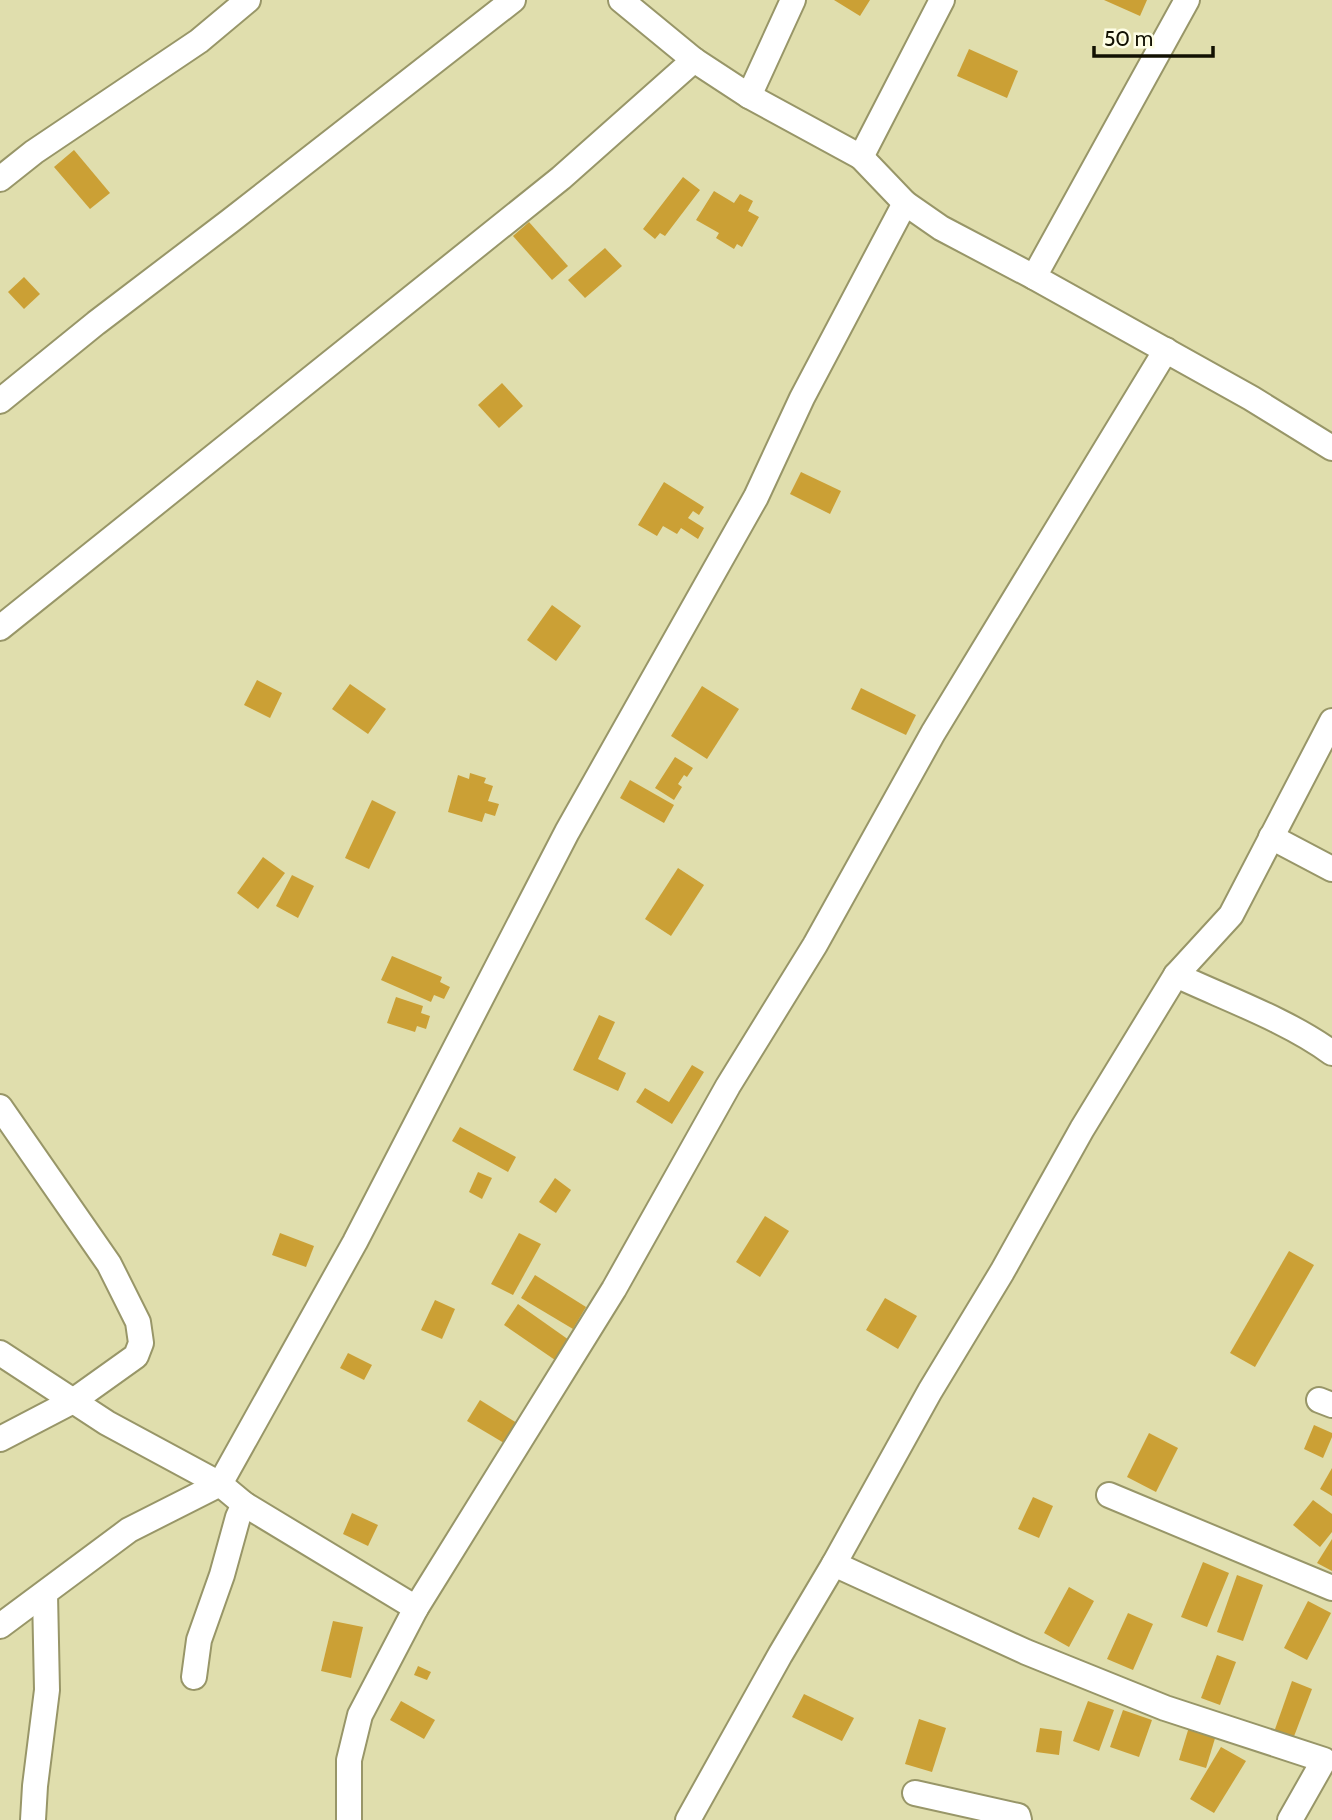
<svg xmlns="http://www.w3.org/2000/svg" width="1332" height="1820" font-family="Cabin,sans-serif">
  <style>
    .building { fill: #cba035 }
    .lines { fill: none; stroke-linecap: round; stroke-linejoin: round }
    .minor-casing { stroke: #989668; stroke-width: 28 }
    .minor { stroke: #fff; stroke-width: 24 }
  </style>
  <rect width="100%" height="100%" fill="#e0dead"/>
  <g class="building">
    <path d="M 834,0 L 870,0 L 860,16 Z"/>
    <path d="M 1104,0 L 1147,0 L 1140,16 Z"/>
    <path d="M 969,49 L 1018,71 L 1007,98 L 957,76 Z"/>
    <path d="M 74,150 L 110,193 L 90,209 L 54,167 Z"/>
    <path d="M 683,177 L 700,190 L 665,236 L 660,233 L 655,239 L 643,229 Z"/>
    <path d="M 714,191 L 734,203 L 740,194 L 753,201 L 748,211 L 759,217 L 742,247 L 737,244 L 734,249 L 716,238 L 719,233 L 696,220 Z"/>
    <path d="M 529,222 L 568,266 L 552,280 L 513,236 Z"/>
    <path d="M 605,248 L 622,266 L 585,298 L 568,280 Z"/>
    <path d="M 24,277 L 40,294 L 24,309 L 8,292 Z"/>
    <path d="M 502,383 L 523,406 L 499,428 L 478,405 Z"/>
    <path d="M 801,472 L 841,491 L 830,514 L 790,494 Z"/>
    <path d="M 664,482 L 704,507 L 699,515 L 693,511 L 688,518 L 704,528 L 698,539 L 681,528 L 677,534 L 663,526 L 657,536 L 638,525 Z"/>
    <path d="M 552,605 L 581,626 L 556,661 L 527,640 Z"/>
    <path d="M 257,680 L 282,693 L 270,718 L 244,705 Z"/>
    <path d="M 350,684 L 386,709 L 368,734 L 332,709 Z"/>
    <path d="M 702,686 L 739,709 L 707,759 L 671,736 Z"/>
    <path d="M 861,688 L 916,715 L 906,735 L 851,709 Z"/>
    <path d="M 675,757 L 693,768 L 687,777 L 684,775 L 678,784 L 682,787 L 674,800 L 655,788 Z"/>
    <path d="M 470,773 L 486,778 L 484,783 L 493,786 L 488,801 L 499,804 L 495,816 L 485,813 L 482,822 L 448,812 L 458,775 L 469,779 Z"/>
    <path d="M 630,780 L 674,805 L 664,823 L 620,798 Z"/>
    <path d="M 372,800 L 396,812 L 369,869 L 345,858 Z"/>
    <path d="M 263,857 L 285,873 L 258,909 L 237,893 Z"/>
    <path d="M 678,868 L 704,885 L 671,936 L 645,919 Z"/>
    <path d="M 292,875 L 314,886 L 298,918 L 276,906 Z"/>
    <path d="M 392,956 L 442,977 L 440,982 L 450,987 L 444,999 L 434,995 L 431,1002 L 381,980 Z"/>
    <path d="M 396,997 L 423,1006 L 421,1013 L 430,1016 L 426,1029 L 417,1026 L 415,1032 L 387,1023 Z"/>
    <path d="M 599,1015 L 615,1022 L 598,1059 L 626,1073 L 618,1091 L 573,1070 Z"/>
    <path d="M 692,1065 L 704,1072 L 672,1124 L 636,1102 L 645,1088 L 669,1102 Z"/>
    <path d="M 460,1127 L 516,1157 L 508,1172 L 452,1141 Z"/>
    <path d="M 478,1172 L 492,1178 L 482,1199 L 469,1192 Z"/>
    <path d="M 555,1178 L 571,1190 L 556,1213 L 539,1202 Z"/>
    <path d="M 765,1216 L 789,1231 L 760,1277 L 736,1262 Z"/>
    <path d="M 280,1233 L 314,1246 L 306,1267 L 272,1255 Z"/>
    <path d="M 519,1233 L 541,1244 L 513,1295 L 491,1284 Z"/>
    <path d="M 1289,1251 L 1314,1265 L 1255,1367 L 1230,1353 Z"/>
    <path d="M 535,1275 L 586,1307 L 573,1329 L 521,1298 Z"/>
    <path d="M 885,1298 L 917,1316 L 898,1349 L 866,1330 Z"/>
    <path d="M 435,1300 L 455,1309 L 442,1339 L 421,1330 Z"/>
    <path d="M 518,1304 L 569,1340 L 555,1360 L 504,1325 Z"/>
    <path d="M 348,1353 L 372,1365 L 364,1380 L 340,1368 Z"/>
    <path d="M 480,1400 L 517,1423 L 504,1443 L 467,1421 Z"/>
    <path d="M 1314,1425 L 1332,1433 L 1332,1437 L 1323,1458 L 1304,1449 Z"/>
    <path d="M 1149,1433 L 1178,1448 L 1156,1492 L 1127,1477 Z"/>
    <path d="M 1332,1468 L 1332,1496 L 1320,1489 Z"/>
    <path d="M 1033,1497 L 1053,1506 L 1039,1538 L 1018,1529 Z"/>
    <path d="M 1313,1500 L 1332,1514 L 1332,1532 L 1320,1547 L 1293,1525 Z"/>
    <path d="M 352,1513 L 378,1525 L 368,1546 L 343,1534 Z"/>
    <path d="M 1332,1539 L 1332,1571 L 1317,1563 Z"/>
    <path d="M 1203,1562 L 1229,1573 L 1207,1627 L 1181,1617 Z"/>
    <path d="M 1237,1575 L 1263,1585 L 1243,1641 L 1217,1632 Z"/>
    <path d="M 1069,1587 L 1094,1601 L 1069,1647 L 1044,1633 Z"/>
    <path d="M 1308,1601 L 1331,1613 L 1307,1660 L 1284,1648 Z"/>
    <path d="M 1128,1613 L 1153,1624 L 1133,1670 L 1107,1659 Z"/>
    <path d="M 333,1621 L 363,1627 L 351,1678 L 321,1671 Z"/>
    <path d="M 1217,1655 L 1236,1662 L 1220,1705 L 1201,1698 Z"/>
    <path d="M 418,1666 L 431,1672 L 427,1680 L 414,1675 Z"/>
    <path d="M 1292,1681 L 1312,1689 L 1293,1739 L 1274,1732 Z"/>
    <path d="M 804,1694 L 854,1718 L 842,1741 L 792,1717 Z"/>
    <path d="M 401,1701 L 435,1720 L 424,1739 L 390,1720 Z"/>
    <path d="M 1088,1701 L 1114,1710 L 1099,1751 L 1073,1741 Z"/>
    <path d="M 1123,1710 L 1152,1720 L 1139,1757 L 1110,1747 Z"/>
    <path d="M 919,1719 L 946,1728 L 932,1772 L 905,1764 Z"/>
    <path d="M 1189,1727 L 1216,1735 L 1206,1768 L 1179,1760 Z"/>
    <path d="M 1040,1728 L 1062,1731 L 1059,1755 L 1036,1752 Z"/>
    <path d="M 1221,1747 L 1246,1761 L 1214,1813 L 1190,1799 Z"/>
  </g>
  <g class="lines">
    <g class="minor-casing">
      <g id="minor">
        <path d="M 621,0 L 694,60 L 749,96 L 861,157 L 905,203 L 941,228 L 1034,277 L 1251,398 L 1332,448"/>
        <path d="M 749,96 L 793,0"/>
        <path d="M 861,157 L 942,0"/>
        <path d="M 0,179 L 34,152 L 199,41 L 248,0"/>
        <path d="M 1034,277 L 1187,0"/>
        <path d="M 0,401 L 96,323 L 230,221 L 513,0"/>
        <path d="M 0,628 L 561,178 L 694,60"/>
        <path d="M 1271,837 L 1332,869"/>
        <path d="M 1176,975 C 1225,998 1289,1021 1332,1053"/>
        <path d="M 0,1107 L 109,1264 L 138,1322 L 141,1343 L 136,1356 L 73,1401 L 0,1439"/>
        <path d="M 0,1353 L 107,1423 L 220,1484 L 244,1504 L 416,1608"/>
        <path d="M 1319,1400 L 1332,1405"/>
        <path d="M 1109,1495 L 1332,1588"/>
        <path d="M 834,1564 L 1026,1652 L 1165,1708 L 1324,1760 L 1290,1820"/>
        <path d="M 0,1626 L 129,1530 L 220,1484 L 355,1242 L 567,832 L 756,497 L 802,398 L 905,203"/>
        <path d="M 194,1677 L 199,1640 L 222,1575 L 238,1517 L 244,1504"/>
        <path d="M 915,1793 L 1018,1816 L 1019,1820"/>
        <path d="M 33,1820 L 35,1786 L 47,1690 L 45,1594"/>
        <path d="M 349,1820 L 349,1760 L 360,1715 L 416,1608 L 614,1289 L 728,1086 L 815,945 L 933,733 L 1166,350"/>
        <path d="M 688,1820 L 780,1655 L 834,1564 L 930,1391 L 1002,1272 L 1082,1129 L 1176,975 L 1231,915 L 1332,721"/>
      </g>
    </g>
    <use href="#minor" class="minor"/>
  </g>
  <path d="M1094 46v10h119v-10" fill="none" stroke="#121102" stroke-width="3.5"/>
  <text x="1104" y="46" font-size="21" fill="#121102" stroke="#fefee5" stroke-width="5" paint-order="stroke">50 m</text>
</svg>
